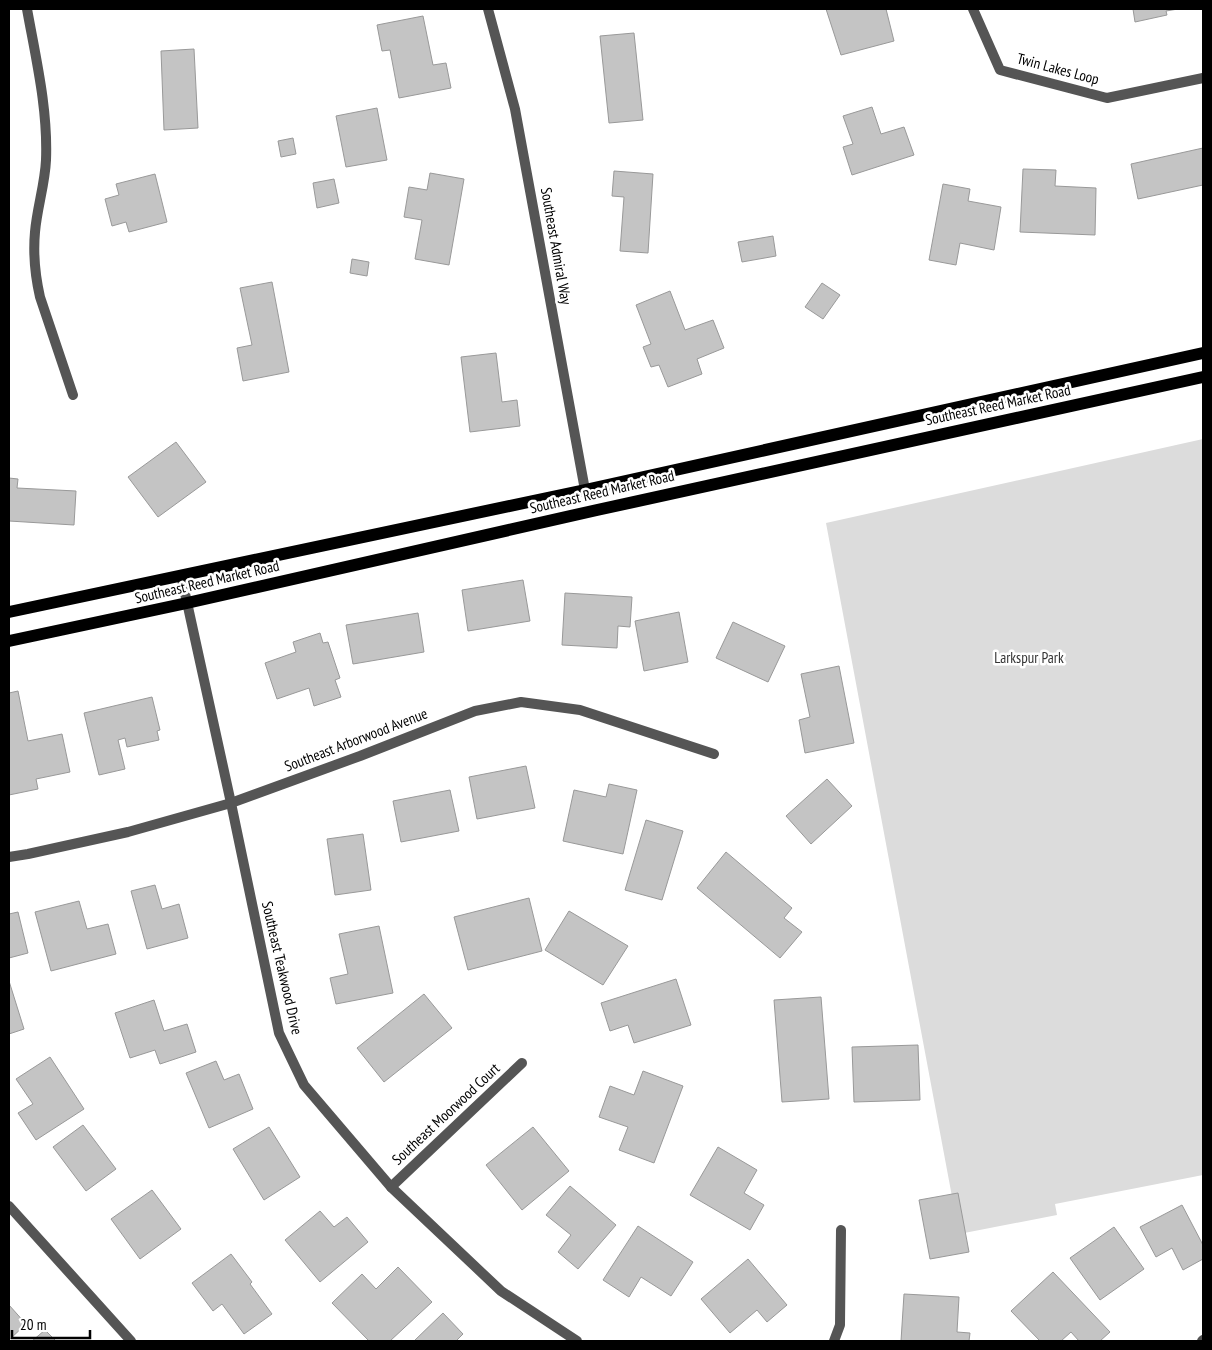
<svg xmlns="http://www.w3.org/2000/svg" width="1212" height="1350" font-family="'PT Sans Narrow',sans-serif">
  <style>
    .green { fill: #dcdcdc }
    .building { fill: #c4c4c4; stroke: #999 }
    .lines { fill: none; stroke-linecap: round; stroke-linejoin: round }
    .minor { stroke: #555; stroke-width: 10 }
    .primary { stroke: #000; stroke-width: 12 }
    .labels { text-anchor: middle; stroke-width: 5; stroke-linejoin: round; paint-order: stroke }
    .street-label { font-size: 15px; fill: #000; stroke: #fff }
    .park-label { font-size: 15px; fill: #333; stroke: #fff }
  </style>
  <rect width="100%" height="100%" fill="#fff"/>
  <path class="green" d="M 1203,439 L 1203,1175 L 1055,1204 L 1057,1215 L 959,1234 L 826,523 Z"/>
  <g class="building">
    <path d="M 826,9 L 886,9 L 894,41 L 841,55 Z"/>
    <path d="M 1133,9 L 1178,9 L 1166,11 L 1167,15 L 1135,22 Z"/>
    <path d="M 423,16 L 433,65 L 446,63 L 451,88 L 399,98 L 390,50 L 382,51 L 377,25 Z"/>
    <path d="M 634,33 L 643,120 L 609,123 L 600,36 Z"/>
    <path d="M 194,49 L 198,128 L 164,130 L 161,51 Z"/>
    <path d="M 872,107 L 881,134 L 904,127 L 914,155 L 852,175 L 843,147 L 853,144 L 843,116 Z"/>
    <path d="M 377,108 L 387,160 L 346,167 L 336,116 Z"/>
    <path d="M 293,138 L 296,154 L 281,157 L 278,141 Z"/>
    <path d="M 1203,148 L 1203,185 L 1138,199 L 1131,164 Z"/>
    <path d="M 1023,169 L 1056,170 L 1055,186 L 1096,188 L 1095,235 L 1020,232 Z"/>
    <path d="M 614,171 L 653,174 L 648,253 L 620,251 L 624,197 L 612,196 Z"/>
    <path d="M 430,173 L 464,179 L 449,265 L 415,259 L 422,220 L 404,217 L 409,187 L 427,190 Z"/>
    <path d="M 155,174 L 167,222 L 129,232 L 126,222 L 112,226 L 105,199 L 119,195 L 116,184 Z"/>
    <path d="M 334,179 L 339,203 L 317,208 L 313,183 Z"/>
    <path d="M 943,184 L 970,189 L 968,201 L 1001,207 L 994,250 L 960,243 L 956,265 L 929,260 Z"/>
    <path d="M 773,236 L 776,256 L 742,262 L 738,242 Z"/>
    <path d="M 352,259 L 369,262 L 367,276 L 350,273 Z"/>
    <path d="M 272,282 L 289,372 L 243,381 L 237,348 L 252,345 L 240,288 Z"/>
    <path d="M 822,283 L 840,295 L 823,319 L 805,307 Z"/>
    <path d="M 670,291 L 685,330 L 713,320 L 724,348 L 697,359 L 702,374 L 668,387 L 659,365 L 651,367 L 643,347 L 651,344 L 636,305 Z"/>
    <path d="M 496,353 L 502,402 L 517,400 L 520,426 L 470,432 L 461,357 Z"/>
    <path d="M 176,442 L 206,482 L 158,517 L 128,477 Z"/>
    <path d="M 9,478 L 18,479 L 17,488 L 76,491 L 74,525 L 9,521 Z"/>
    <path d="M 523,580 L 530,621 L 468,631 L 462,590 Z"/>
    <path d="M 565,593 L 632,597 L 630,627 L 618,626 L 617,648 L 562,645 Z"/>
    <path d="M 679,612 L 688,662 L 644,671 L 635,621 Z"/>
    <path d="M 418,613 L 424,652 L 353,664 L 346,625 Z"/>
    <path d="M 733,622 L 785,646 L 768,682 L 716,658 Z"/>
    <path d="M 320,633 L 323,643 L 328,642 L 340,678 L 335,680 L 341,697 L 314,706 L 309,688 L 277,699 L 265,663 L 296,652 L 293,642 Z"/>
    <path d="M 839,666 L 854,743 L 805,753 L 799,720 L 810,717 L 801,674 Z"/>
    <path d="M 18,691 L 28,741 L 62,734 L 70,772 L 36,779 L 38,789 L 9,795 L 9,693 Z"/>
    <path d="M 152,697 L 160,730 L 157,731 L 159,740 L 127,747 L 125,738 L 118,740 L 125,769 L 99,775 L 84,713 Z"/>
    <path d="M 526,766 L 535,808 L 477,819 L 469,777 Z"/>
    <path d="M 827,779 L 852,806 L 811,844 L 786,816 Z"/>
    <path d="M 609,784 L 637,790 L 623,854 L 563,841 L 574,790 L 606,797 Z"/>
    <path d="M 450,790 L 459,831 L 401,842 L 393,801 Z"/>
    <path d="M 646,820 L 683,831 L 662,900 L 625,890 Z"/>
    <path d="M 363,834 L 371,890 L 335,895 L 327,839 Z"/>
    <path d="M 726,852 L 792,908 L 784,918 L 802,932 L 780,958 L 697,888 Z"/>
    <path d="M 155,885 L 162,909 L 179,904 L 188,938 L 147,949 L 131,891 Z"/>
    <path d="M 529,898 L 542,951 L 468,970 L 454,917 Z"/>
    <path d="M 79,901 L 87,929 L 108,924 L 116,954 L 51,971 L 35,912 Z"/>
    <path d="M 569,911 L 628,946 L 603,985 L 545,950 Z"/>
    <path d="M 18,912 L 28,953 L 9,958 L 9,914 Z"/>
    <path d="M 379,926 L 393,993 L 336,1004 L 330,978 L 348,974 L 339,934 Z"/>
    <path d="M 676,979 L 691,1025 L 634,1043 L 628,1025 L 610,1031 L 601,1003 Z"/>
    <path d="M 9,981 L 24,1029 L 9,1034 Z"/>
    <path d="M 424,994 L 452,1028 L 384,1082 L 357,1048 Z"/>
    <path d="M 821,997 L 829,1099 L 782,1102 L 774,1000 Z"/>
    <path d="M 154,1000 L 164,1031 L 187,1024 L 196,1052 L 160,1064 L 155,1050 L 130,1058 L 115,1013 Z"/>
    <path d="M 918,1045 L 920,1100 L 854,1102 L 852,1047 Z"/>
    <path d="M 50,1057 L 84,1109 L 36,1140 L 18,1113 L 33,1104 L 16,1079 Z"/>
    <path d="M 216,1061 L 224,1080 L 239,1074 L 253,1109 L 209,1128 L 186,1073 Z"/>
    <path d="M 643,1071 L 683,1086 L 654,1163 L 619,1150 L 628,1127 L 599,1117 L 610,1086 L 634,1095 Z"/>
    <path d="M 83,1125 L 116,1169 L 86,1191 L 53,1147 Z"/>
    <path d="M 269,1127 L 300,1177 L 264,1200 L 233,1149 Z"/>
    <path d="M 533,1127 L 569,1171 L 522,1210 L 486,1165 Z"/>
    <path d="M 718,1147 L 757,1170 L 744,1193 L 764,1205 L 750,1230 L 690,1195 Z"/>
    <path d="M 570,1186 L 616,1225 L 578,1269 L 558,1252 L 571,1235 L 546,1215 Z"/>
    <path d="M 152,1190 L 181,1229 L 140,1259 L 111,1219 Z"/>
    <path d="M 958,1193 L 969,1252 L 930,1259 L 919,1200 Z"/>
    <path d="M 1182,1205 L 1203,1245 L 1203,1259 L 1183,1270 L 1172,1248 L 1156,1257 L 1140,1227 Z"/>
    <path d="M 320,1211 L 334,1227 L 347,1217 L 368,1242 L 320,1282 L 285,1240 Z"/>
    <path d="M 638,1226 L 693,1262 L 671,1296 L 641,1277 L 629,1297 L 603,1280 Z"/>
    <path d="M 1114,1227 L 1144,1269 L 1100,1300 L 1070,1258 Z"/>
    <path d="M 231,1254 L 252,1282 L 250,1284 L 272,1314 L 244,1334 L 222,1304 L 213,1311 L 192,1283 Z"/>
    <path d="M 748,1259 L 787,1305 L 767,1322 L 757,1310 L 730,1333 L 701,1299 Z"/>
    <path d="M 398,1267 L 432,1302 L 390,1341 L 369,1341 L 332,1303 L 362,1274 L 376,1289 Z"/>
    <path d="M 1053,1272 L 1110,1332 L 1100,1341 L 1079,1341 L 1071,1332 L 1061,1341 L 1040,1341 L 1011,1311 Z"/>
    <path d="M 904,1294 L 959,1297 L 957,1332 L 970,1333 L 969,1341 L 901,1341 Z"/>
    <path d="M 9,1305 L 26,1324 L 9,1340 Z"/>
    <path d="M 443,1313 L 463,1334 L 456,1341 L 414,1341 Z"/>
    <path d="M 45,1330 L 56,1341 L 32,1341 Z"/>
  </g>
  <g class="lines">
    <g class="minor">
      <path d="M 27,9 C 36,59 48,109 46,160 C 45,184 37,208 35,232 C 33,254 35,275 40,297 L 73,395"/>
      <path d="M 488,9 L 515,109 L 585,490"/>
      <path d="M 973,9 L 1000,70 L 1107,98 L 1203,78"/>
      <path d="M 181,575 L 231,803 L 279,1033 L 304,1085 L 391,1187 L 501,1291 L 577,1341"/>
      <path d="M 9,857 L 28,854 L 128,832 L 231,803 L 360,756 L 475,711 L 521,702 L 580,710 L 714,754"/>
      <path d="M 391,1187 L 522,1063"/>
      <path d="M 9,1206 L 131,1341"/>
      <path d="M 834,1341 L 840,1325 L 841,1230"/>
      <path d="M 1202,1341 L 1203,1340"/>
    </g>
    <g class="primary">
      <path d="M 9,612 L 585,490 L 1203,353"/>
      <path d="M 9,641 L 187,603 L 597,510 L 1203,377"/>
    </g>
  </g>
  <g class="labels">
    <g class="street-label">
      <text transform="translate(1058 69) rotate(15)" y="5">Twin Lakes Loop</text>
      <text transform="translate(556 246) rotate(80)" y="5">Southeast Admiral Way</text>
      <text transform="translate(998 405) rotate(-12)" y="5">Southeast Reed Market Road</text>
      <text transform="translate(602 492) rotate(-13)" y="5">Southeast Reed Market Road</text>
      <text transform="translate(207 582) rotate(-13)" y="5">Southeast Reed Market Road</text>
      <text transform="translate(356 740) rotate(-21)" y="5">Southeast Arborwood Avenue</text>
      <text transform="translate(282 968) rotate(77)" y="5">Southeast Teakwood Drive</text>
      <text transform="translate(446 1114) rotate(-43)" y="5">Southeast Moorwood Court</text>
    </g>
    <g class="park-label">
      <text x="1029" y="663">Larkspur Park</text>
    </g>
  </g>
  <rect width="1212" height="1350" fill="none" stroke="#000000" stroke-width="20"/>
  <path d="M12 1330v8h78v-8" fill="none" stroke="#000000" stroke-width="2.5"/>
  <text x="20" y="1330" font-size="15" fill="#000000" stroke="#ffffff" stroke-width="4" paint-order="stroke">20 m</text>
</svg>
